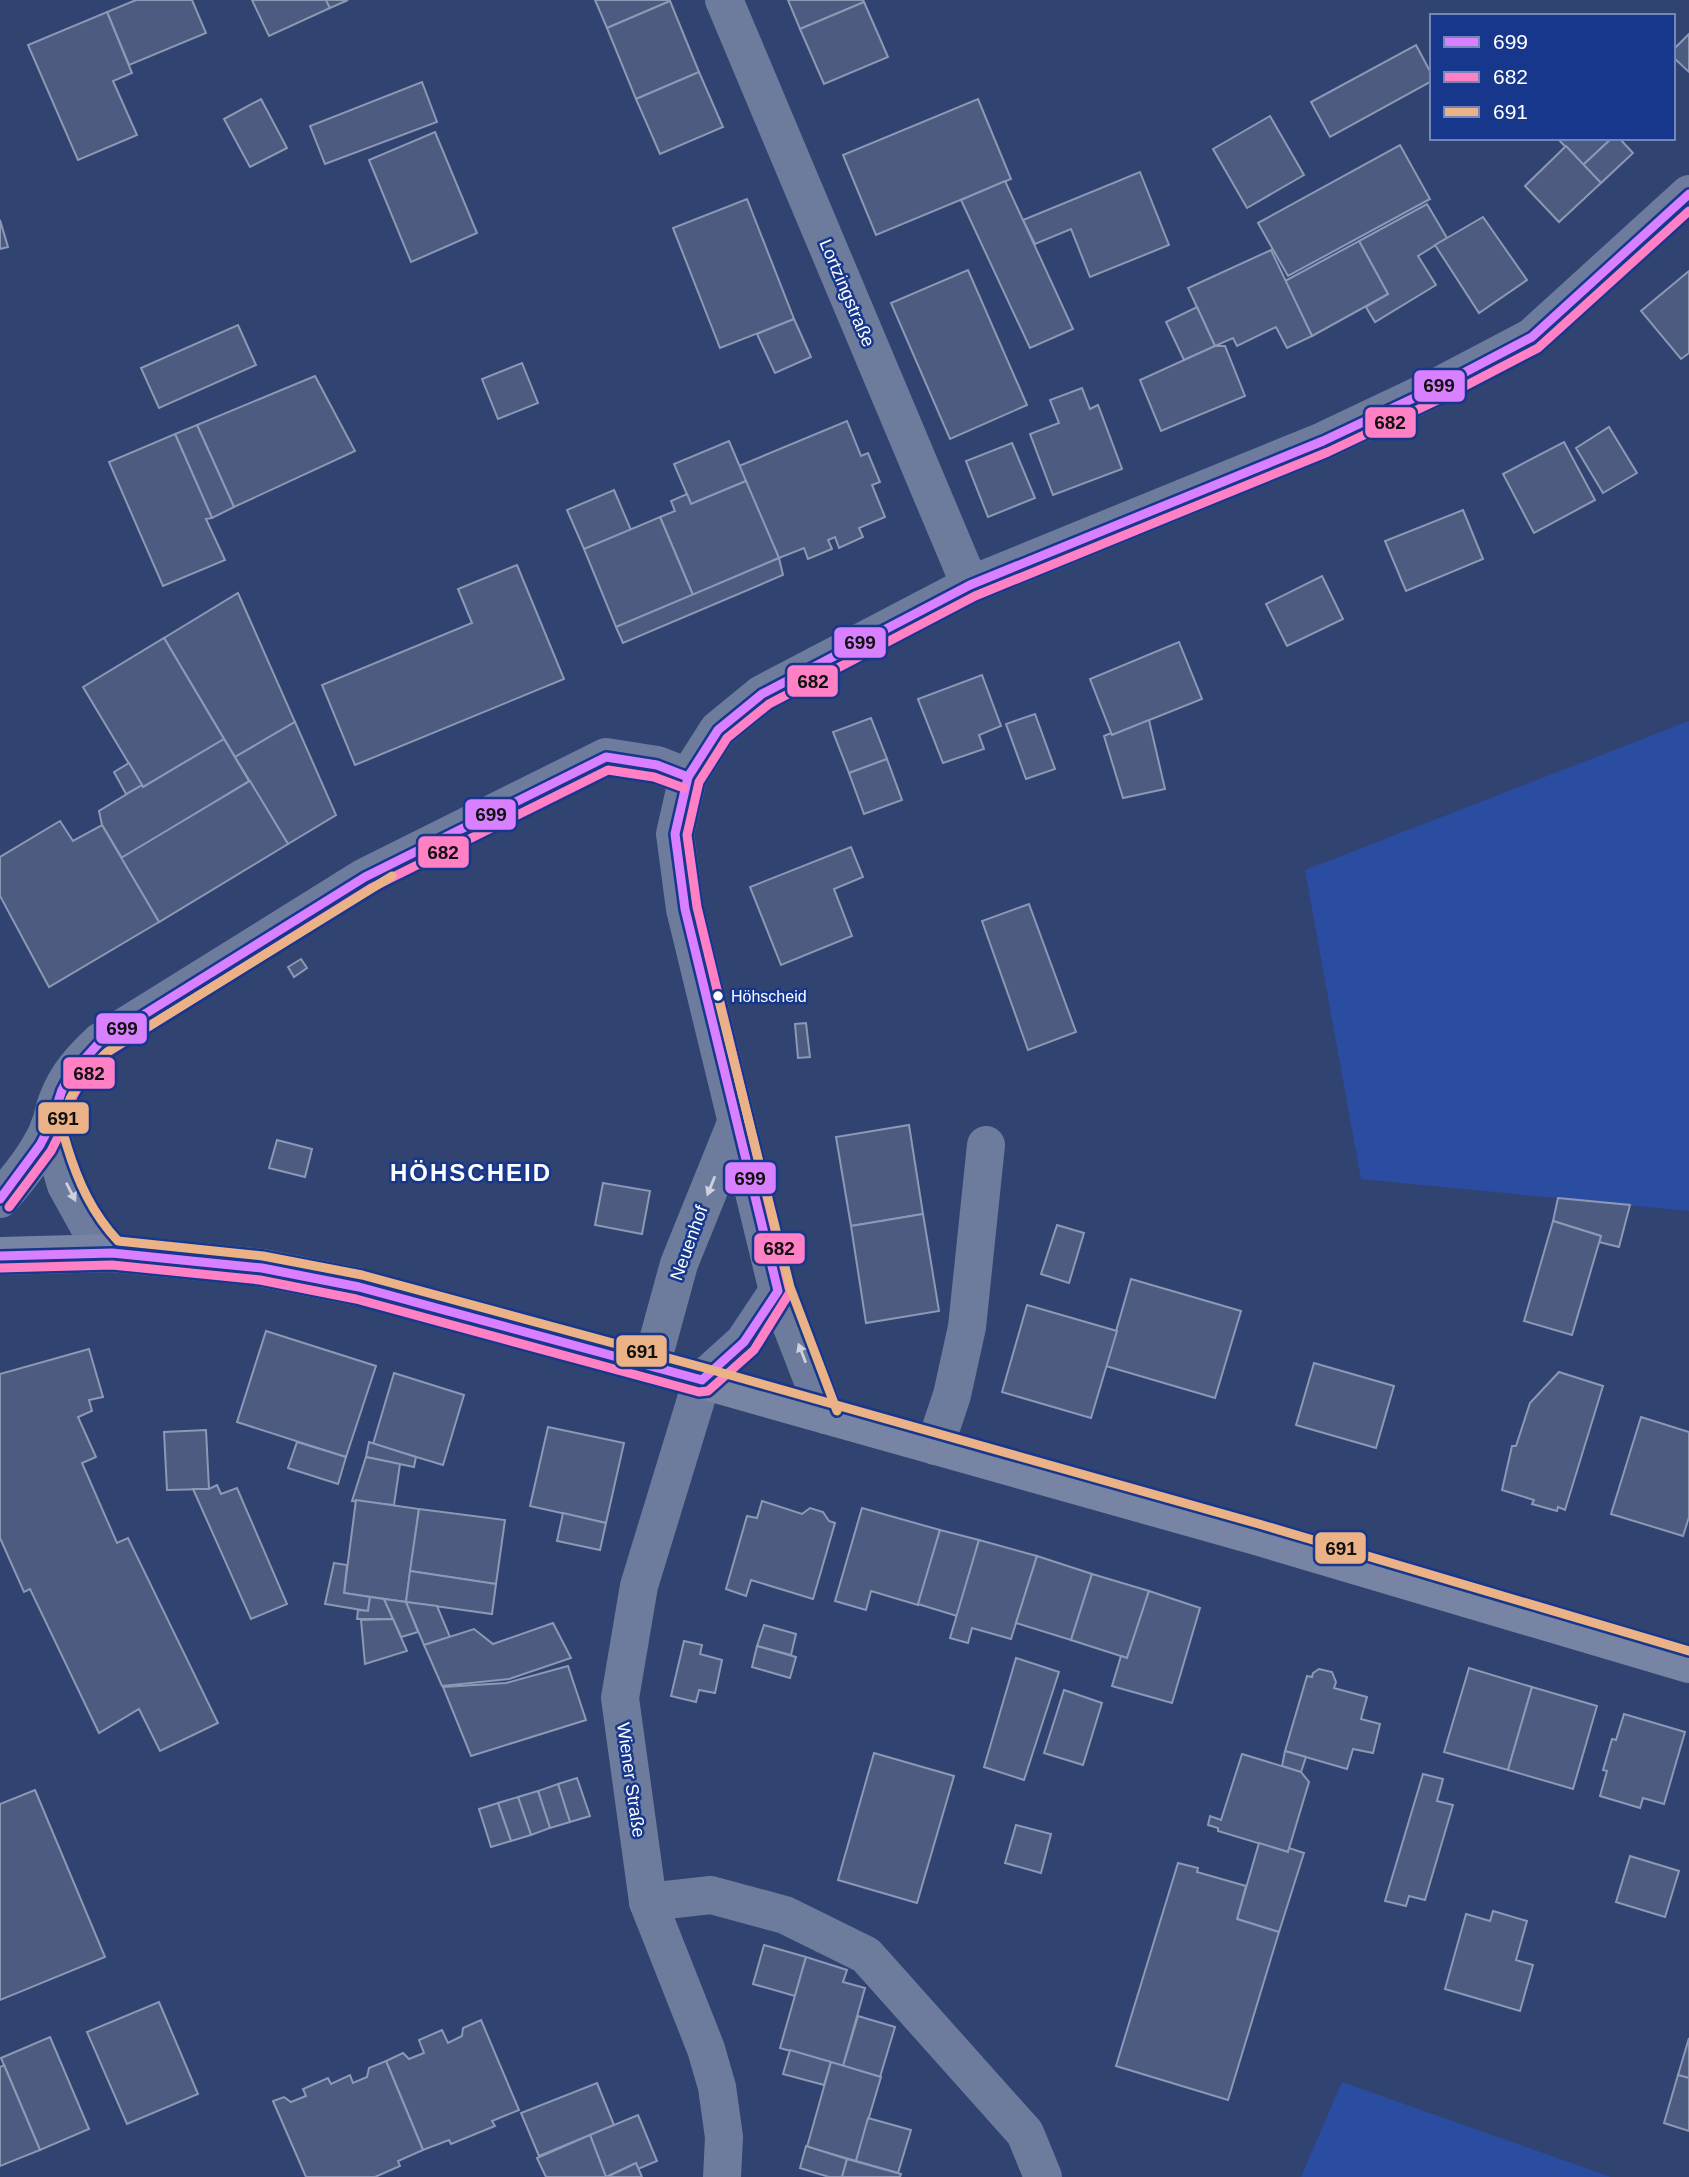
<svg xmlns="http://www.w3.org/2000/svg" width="1689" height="2177" font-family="Arial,sans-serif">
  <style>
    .green { fill: #2a4da2 }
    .building { fill: #4c5b7f; stroke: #8c98b4; stroke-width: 2 }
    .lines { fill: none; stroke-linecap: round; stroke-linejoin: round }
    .minor { stroke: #6d7b9d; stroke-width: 38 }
    .major { stroke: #7784a3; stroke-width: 38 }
    .bus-1-casing { stroke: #16378c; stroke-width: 14 }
    .bus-2-casing { stroke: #16378c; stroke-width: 14 }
    .bus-3-casing { stroke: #16378c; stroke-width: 14 }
    .bus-1 { stroke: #d880ff; stroke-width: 9 }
    .bus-2 { stroke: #ff80c5; stroke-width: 9 }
    .bus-3 { stroke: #ebb288; stroke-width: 9 }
    .oneway { fill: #ccd1dd }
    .bus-dot { fill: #fff; stroke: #16378c; stroke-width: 2.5 }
    .labels { text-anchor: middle; stroke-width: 5; stroke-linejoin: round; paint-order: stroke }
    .bus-label { font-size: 16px; fill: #fff; stroke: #16378c; text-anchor: start }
    .street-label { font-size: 18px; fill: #fff; stroke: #16378c }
    .district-label { font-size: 24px; font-weight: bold; letter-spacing: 2px; fill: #fff; stroke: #16378c }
    .line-badge { stroke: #16378c; stroke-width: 2.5 }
    .pale-badge-label { font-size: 19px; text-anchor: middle; font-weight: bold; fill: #111 }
  </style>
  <rect width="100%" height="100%" fill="#314371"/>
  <g class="green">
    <path d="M 1689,721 L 1689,1211 L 1361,1179 L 1305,870 Z"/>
    <path d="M 1342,2082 L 1611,2177 L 1301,2177 Z"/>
  </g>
  <g class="building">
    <path d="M 136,0 L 192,0 L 206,33 L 129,65 L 107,12 Z"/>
    <path d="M 252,0 L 326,0 L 330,8 L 269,36 Z"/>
    <path d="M 326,0 L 348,0 L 330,8 Z"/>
    <path d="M 595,0 L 670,0 L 670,1 L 607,28 Z"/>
    <path d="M 788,0 L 863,0 L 864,2 L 800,29 Z"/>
    <path d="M 670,1 L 699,72 L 636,99 L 607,28 Z"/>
    <path d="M 864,2 L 888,57 L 824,84 L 800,29 Z"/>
    <path d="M 107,12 L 132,73 L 113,81 L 137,135 L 78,160 L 28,45 Z"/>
    <path d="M 1689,34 L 1689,72 L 1673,57 L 1673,50 Z"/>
    <path d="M 1416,45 L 1432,75 L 1432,81 L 1330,137 L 1311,102 Z"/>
    <path d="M 699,72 L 723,127 L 660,154 L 636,99 Z"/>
    <path d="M 422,82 L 437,122 L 325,164 L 310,126 Z"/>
    <path d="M 261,99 L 287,148 L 250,167 L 224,119 Z"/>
    <path d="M 978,99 L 1011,179 L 876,235 L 843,155 Z"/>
    <path d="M 1270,116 L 1304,175 L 1247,208 L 1213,149 Z"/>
    <path d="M 435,132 L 477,233 L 411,262 L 369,160 Z"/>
    <path d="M 1557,138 L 1612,138 L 1583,165 Z"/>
    <path d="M 1612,138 L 1619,138 L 1633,153 L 1601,183 L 1583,165 Z"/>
    <path d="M 1400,145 L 1430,199 L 1288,276 L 1258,223 Z"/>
    <path d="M 1566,146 L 1601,183 L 1559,222 L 1525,186 Z"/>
    <path d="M 1140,172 L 1169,245 L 1090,277 L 1071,229 L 1035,244 L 1023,220 Z"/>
    <path d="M 1005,181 L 1073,329 L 1030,348 L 961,200 Z"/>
    <path d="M 747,199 L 794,319 L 720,348 L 673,228 Z"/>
    <path d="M 1427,204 L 1447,238 L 1418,256 L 1436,285 L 1375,322 L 1366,307 L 1388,294 L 1359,241 Z"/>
    <path d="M 1483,217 L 1527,280 L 1479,313 L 1435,245 Z"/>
    <path d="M 0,220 L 8,247 L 0,249 Z"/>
    <path d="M 1359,241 L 1388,294 L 1312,336 L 1285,281 Z"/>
    <path d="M 1271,250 L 1312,336 L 1287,348 L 1276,327 L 1237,346 L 1233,338 L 1215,346 L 1188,288 Z"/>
    <path d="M 968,270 L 1027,405 L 950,439 L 891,303 Z"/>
    <path d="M 1689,271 L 1689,353 L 1681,359 L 1641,311 Z"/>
    <path d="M 1197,307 L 1215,346 L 1184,360 L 1166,322 Z"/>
    <path d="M 794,319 L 811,357 L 775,373 L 757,334 Z"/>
    <path d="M 238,325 L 256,365 L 159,408 L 141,368 Z"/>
    <path d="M 1215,346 L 1225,346 L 1245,396 L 1161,431 L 1140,380 Z"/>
    <path d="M 522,363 L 538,403 L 498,419 L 482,379 Z"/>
    <path d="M 315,376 L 355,451 L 234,507 L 197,425 Z"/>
    <path d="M 1082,388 L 1090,409 L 1098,405 L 1122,469 L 1053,495 L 1030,434 L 1059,423 L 1050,400 Z"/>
    <path d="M 847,421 L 861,456 L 868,453 L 880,482 L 872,485 L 885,517 L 859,528 L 863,537 L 839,548 L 835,537 L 828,540 L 832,549 L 808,559 L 804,548 L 779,558 L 739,466 Z"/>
    <path d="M 197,425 L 234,507 L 212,518 L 175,434 Z"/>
    <path d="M 1609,427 L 1637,473 L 1603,493 L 1576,448 Z"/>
    <path d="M 175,434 L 212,518 L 206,519 L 225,560 L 163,586 L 109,462 Z"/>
    <path d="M 729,441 L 746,481 L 691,504 L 674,464 Z"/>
    <path d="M 1564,442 L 1595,500 L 1534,533 L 1503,474 Z"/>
    <path d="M 1012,443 L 1035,498 L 988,517 L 966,461 Z"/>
    <path d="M 746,481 L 779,558 L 693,595 L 660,517 L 675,511 L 671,501 L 687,494 L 691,504 Z"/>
    <path d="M 614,490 L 631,530 L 584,549 L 567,510 Z"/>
    <path d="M 1463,510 L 1483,559 L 1406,591 L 1385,541 Z"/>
    <path d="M 660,517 L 693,595 L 616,627 L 584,549 Z"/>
    <path d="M 779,558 L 783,575 L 623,643 L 616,627 Z"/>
    <path d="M 517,565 L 564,679 L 355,765 L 322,685 L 472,623 L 458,589 Z"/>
    <path d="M 1322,576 L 1343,619 L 1287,646 L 1266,604 Z"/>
    <path d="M 238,593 L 295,722 L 235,757 L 164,638 Z"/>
    <path d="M 164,638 L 224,739 L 143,787 L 83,687 Z"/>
    <path d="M 1179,642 L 1202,699 L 1112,735 L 1090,679 Z"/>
    <path d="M 982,675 L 1001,726 L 979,735 L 984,749 L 943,763 L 918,699 Z"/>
    <path d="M 1035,714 L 1055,769 L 1026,779 L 1006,724 Z"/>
    <path d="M 871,718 L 887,759 L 849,773 L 833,732 Z"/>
    <path d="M 1149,720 L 1165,789 L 1123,798 L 1104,736 L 1111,733 L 1112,735 Z"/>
    <path d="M 295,722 L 336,815 L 288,844 L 235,757 Z"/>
    <path d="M 224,739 L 249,781 L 122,858 L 102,825 L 99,811 L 142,785 L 143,787 Z"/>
    <path d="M 887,759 L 902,800 L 864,814 L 849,773 Z"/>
    <path d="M 129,763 L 142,785 L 126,794 L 114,772 Z"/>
    <path d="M 250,781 L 288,844 L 159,922 L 121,858 Z"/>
    <path d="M 60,821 L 73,841 L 102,825 L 159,922 L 49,987 L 0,896 L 0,857 Z"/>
    <path d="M 851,847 L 863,877 L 834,889 L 852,936 L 781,965 L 750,887 Z"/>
    <path d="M 1029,904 L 1076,1032 L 1028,1050 L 982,921 Z"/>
    <path d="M 301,959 L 307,968 L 294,977 L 288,967 Z"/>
    <path d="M 806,1023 L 810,1057 L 798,1058 L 795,1024 Z"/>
    <path d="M 909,1125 L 923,1214 L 851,1226 L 836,1137 Z"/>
    <path d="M 277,1140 L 312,1149 L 305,1177 L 269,1168 Z"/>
    <path d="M 603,1183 L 650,1191 L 642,1234 L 595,1225 Z"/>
    <path d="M 1558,1198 L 1630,1205 L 1619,1247 L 1599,1242 L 1601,1236 L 1553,1221 Z"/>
    <path d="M 923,1214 L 939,1311 L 866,1323 L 851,1226 Z"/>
    <path d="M 1553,1221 L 1601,1236 L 1572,1335 L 1524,1321 Z"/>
    <path d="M 1057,1225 L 1084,1233 L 1069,1283 L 1041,1274 Z"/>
    <path d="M 1131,1279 L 1241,1311 L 1215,1398 L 1106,1366 Z"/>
    <path d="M 1027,1305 L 1117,1331 L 1091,1418 L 1002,1392 Z"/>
    <path d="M 266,1331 L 376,1366 L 346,1457 L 237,1422 Z"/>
    <path d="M 89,1349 L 103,1397 L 89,1400 L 92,1411 L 78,1417 L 96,1457 L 82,1463 L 117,1543 L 128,1538 L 218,1723 L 160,1751 L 139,1709 L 99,1733 L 30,1589 L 24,1592 L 0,1538 L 0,1374 Z"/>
    <path d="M 1314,1363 L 1394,1386 L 1376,1448 L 1296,1425 Z"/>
    <path d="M 1559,1372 L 1603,1386 L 1565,1510 L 1558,1507 L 1557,1511 L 1532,1504 L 1534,1500 L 1502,1490 L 1512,1446 L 1516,1446 L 1530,1403 Z"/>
    <path d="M 394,1373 L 464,1395 L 443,1465 L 373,1444 Z"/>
    <path d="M 1641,1417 L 1689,1432 L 1689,1517 L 1683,1536 L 1611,1514 Z"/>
    <path d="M 548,1427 L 624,1443 L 606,1523 L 530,1506 Z"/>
    <path d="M 206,1430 L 209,1489 L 167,1490 L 164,1432 Z"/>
    <path d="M 297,1442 L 346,1457 L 338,1484 L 288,1468 Z"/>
    <path d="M 369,1442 L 416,1457 L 414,1467 L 366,1457 Z"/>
    <path d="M 366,1457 L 400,1464 L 394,1505 L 352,1501 Z"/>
    <path d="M 217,1485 L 221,1494 L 237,1488 L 287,1604 L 251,1619 L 193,1489 L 209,1489 Z"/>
    <path d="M 356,1500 L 419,1509 L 406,1602 L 344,1593 Z"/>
    <path d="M 762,1501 L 802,1514 L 810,1508 L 823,1512 L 829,1521 L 835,1523 L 813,1599 L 751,1580 L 746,1596 L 726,1589 L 747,1516 L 757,1518 Z"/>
    <path d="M 862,1508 L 940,1530 L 918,1605 L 871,1591 L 866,1610 L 835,1601 Z"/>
    <path d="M 419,1509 L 505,1520 L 496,1584 L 410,1571 Z"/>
    <path d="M 563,1513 L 606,1523 L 600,1550 L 557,1541 Z"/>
    <path d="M 940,1530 L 979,1540 L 957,1616 L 918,1604 Z"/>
    <path d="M 979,1540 L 1037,1556 L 1011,1639 L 972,1628 L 968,1643 L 950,1638 Z"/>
    <path d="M 1037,1556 L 1092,1574 L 1071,1640 L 1016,1623 Z"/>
    <path d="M 334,1563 L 347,1565 L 344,1593 L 370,1597 L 368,1611 L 325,1604 Z"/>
    <path d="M 410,1571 L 496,1584 L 492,1614 L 406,1602 Z"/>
    <path d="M 1092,1574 L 1149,1591 L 1127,1658 L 1071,1640 Z"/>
    <path d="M 1149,1591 L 1200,1608 L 1172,1703 L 1112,1686 L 1121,1656 L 1127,1658 Z"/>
    <path d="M 370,1597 L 384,1599 L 393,1619 L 357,1619 L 358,1610 L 368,1611 Z"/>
    <path d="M 384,1599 L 406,1602 L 418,1632 L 401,1637 Z"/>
    <path d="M 406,1602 L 437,1606 L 450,1637 L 424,1645 Z"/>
    <path d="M 393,1619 L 407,1651 L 365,1664 L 361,1620 Z"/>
    <path d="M 553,1623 L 571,1658 L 509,1679 L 442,1686 L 424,1645 L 474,1629 L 493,1644 Z"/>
    <path d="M 764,1625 L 796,1634 L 791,1655 L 757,1646 Z"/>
    <path d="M 684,1641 L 702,1645 L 700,1654 L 722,1660 L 715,1693 L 699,1690 L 696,1702 L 671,1696 Z"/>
    <path d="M 757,1646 L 796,1657 L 790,1678 L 752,1667 Z"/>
    <path d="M 1016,1658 L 1059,1672 L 1024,1780 L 984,1767 Z"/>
    <path d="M 568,1666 L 586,1720 L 471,1756 L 443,1687 L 506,1683 Z"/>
    <path d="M 1469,1668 L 1532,1687 L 1508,1770 L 1444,1752 Z"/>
    <path d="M 1319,1669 L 1332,1672 L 1336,1682 L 1334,1688 L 1367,1697 L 1361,1719 L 1380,1724 L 1373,1753 L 1353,1749 L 1347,1769 L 1285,1751 L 1307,1676 L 1312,1677 L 1313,1673 Z"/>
    <path d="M 1532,1687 L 1597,1706 L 1573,1789 L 1508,1770 Z"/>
    <path d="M 1064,1690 L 1102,1703 L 1083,1765 L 1044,1753 Z"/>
    <path d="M 1624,1714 L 1685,1732 L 1664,1804 L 1643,1798 L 1640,1808 L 1600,1796 L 1607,1771 L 1603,1770 L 1612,1739 L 1616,1740 Z"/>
    <path d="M 1285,1751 L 1306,1757 L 1301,1772 L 1282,1766 Z"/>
    <path d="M 874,1753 L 954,1776 L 917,1903 L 838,1880 Z"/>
    <path d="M 1242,1754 L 1301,1772 L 1309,1782 L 1288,1852 L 1218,1831 L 1218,1828 L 1208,1825 L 1210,1816 L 1221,1820 Z"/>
    <path d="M 1423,1774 L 1443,1779 L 1437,1801 L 1453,1805 L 1425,1900 L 1409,1896 L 1406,1906 L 1385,1901 Z"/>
    <path d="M 577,1778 L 590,1816 L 570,1822 L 558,1784 Z"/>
    <path d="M 558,1784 L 570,1822 L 550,1828 L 538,1791 Z"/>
    <path d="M 35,1790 L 105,1957 L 0,2000 L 0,1804 Z"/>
    <path d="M 538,1791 L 550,1828 L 531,1835 L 518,1797 Z"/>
    <path d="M 518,1797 L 531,1835 L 511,1841 L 498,1803 Z"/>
    <path d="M 498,1803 L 511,1841 L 491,1847 L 479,1809 Z"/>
    <path d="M 1016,1825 L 1051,1834 L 1041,1873 L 1005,1863 Z"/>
    <path d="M 1259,1843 L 1288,1852 L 1289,1848 L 1304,1853 L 1279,1932 L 1237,1919 Z"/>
    <path d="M 1630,1856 L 1679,1871 L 1665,1917 L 1616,1902 Z"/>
    <path d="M 1178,1863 L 1198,1868 L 1197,1872 L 1246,1886 L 1237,1919 L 1279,1932 L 1228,2100 L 1116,2066 Z"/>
    <path d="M 1493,1911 L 1527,1921 L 1516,1960 L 1533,1965 L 1520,2011 L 1445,1989 L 1466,1914 L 1490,1921 Z"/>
    <path d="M 764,1945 L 806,1957 L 795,1996 L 753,1984 Z"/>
    <path d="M 806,1957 L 847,1970 L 843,1982 L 865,1988 L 843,2066 L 780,2048 Z"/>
    <path d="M 159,2002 L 198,2094 L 127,2124 L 87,2032 Z"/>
    <path d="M 858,2016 L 895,2027 L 880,2077 L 843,2066 Z"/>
    <path d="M 481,2020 L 519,2110 L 492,2121 L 495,2126 L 451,2144 L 449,2140 L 423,2150 L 386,2061 L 403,2053 L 409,2059 L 424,2053 L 419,2040 L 442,2030 L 448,2043 L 462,2036 L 463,2028 Z"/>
    <path d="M 50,2037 L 89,2129 L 40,2150 L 1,2058 Z"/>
    <path d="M 1689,2038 L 1689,2078 L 1678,2075 Z"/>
    <path d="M 790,2050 L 831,2062 L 824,2085 L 783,2074 Z"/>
    <path d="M 386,2061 L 423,2150 L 398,2161 L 400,2166 L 375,2177 L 306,2177 L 273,2101 L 284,2097 L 291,2102 L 306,2096 L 303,2089 L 328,2078 L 331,2084 L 350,2075 L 353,2083 L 367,2077 L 369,2068 Z"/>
    <path d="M 831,2062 L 881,2077 L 856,2161 L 807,2147 Z"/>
    <path d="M 4,2065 L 40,2150 L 0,2166 L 0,2067 Z"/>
    <path d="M 1678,2075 L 1689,2078 L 1689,2131 L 1664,2123 Z"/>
    <path d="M 597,2083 L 614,2125 L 539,2156 L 521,2113 Z"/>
    <path d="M 638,2115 L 657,2161 L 638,2169 L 636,2163 L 606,2177 L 590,2135 Z"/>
    <path d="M 868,2118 L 911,2130 L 898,2173 L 856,2161 Z"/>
    <path d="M 590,2135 L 606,2177 L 546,2177 L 537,2158 Z"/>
    <path d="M 806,2146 L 847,2159 L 842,2177 L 829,2177 L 800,2168 Z"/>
    <path d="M 847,2159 L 901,2174 L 900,2177 L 842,2177 Z"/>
    <path d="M 636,2163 L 642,2177 L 607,2177 Z"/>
  </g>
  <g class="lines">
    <g class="minor">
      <path d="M 724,0 L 970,585"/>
      <path d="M 49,1127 L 66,1185 L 91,1230 L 112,1253"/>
      <path d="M 0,1199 C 18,1179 40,1151 50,1126 C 53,1117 54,1108 58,1099 C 67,1075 82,1059 100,1042 L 365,877 L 606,757 L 657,765 L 688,777"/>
      <path d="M 651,1366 L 679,1264 L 736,1123"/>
      <path d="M 826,1415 L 778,1291 L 685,909 L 675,834 L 688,777 L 718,730 L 762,694 L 970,585 L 1323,441 L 1435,388 L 1532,337 L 1689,194"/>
      <path d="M 935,1446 L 952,1395 L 967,1327 L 986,1145"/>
      <path d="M 648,1902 L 711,1895 L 785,1915 L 866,1955 L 1025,2133 L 1043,2177"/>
      <path d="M 722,2177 L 724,2137 L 717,2087 L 706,2049 L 648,1902 L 620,1698 L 639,1586 L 702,1380 L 744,1342 L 778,1291"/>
    </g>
    <path class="major" d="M 0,1256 L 112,1253 L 262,1268 L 359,1287 L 702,1380 L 1256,1536 L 1689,1664"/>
    <g class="bus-1-casing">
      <g id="bus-1">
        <path d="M 0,1199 L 40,1145 L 50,1126 L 62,1090 L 70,1075 L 100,1042 L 365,877 L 606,757 L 657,765 L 688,777"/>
        <path d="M 0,1256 L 112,1253 L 262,1268 L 359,1287 L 702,1380 L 744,1342 L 778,1291 L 685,909 L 675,834 L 688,777 L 718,730 L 762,694 L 970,585 L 1323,441 L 1435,388 L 1532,337 L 1689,194"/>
      </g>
    </g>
    <g class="bus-2-casing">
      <g id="bus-2">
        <path d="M 9,1207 L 51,1151 L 61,1131 L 73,1096 L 81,1082 L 108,1052 L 371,888 L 608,770 L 654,777 L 684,788"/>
        <path d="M 0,1268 L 112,1265 L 260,1280 L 356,1299 L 699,1392 L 708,1391 L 754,1350 L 790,1292 L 697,907 L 687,835 L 699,782 L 727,738 L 769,704 L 975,596 L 1328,452 L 1440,399 L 1538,348 L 1689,211"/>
      </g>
    </g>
    <g class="bus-3-casing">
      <g id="bus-3">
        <path d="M 392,876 L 107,1052 C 86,1071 66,1095 62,1125 C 62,1131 65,1139 67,1146 C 78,1182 92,1213 118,1241 L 263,1256 L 362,1275 L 705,1368 L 1259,1524 L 1689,1651"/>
        <path d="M 719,1001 L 790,1287 L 837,1411"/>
      </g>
    </g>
    <use href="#bus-1" class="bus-1"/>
    <use href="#bus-2" class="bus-2"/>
    <use href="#bus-3" class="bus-3"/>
  </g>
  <defs><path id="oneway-solid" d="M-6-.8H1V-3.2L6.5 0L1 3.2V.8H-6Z" transform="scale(1.75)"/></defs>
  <g class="oneway">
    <use href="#oneway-solid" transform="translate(711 1186) rotate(112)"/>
    <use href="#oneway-solid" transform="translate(71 1192) rotate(63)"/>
    <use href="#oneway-solid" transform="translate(802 1353) rotate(-111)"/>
  </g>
  <circle class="bus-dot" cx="718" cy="996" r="6"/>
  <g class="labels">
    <g class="bus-label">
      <text x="731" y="1002">Höhscheid</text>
    </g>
    <g class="street-label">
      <text transform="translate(847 293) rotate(67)" y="6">Lortzingstraße</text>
      <text transform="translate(689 1243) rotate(-70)" y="6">Neuenhof</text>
      <text transform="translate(631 1780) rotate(82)" y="6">Wiener Straße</text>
    </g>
    <g class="district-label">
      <text x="471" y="1181">HÖHSCHEID</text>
    </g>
  </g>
  <g class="line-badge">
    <rect x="1413" y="369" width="53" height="34" rx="7" fill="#d880ff"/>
    <rect x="1364" y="406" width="53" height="33" rx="7" fill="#ff80c5"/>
    <rect x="833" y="626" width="54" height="33" rx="7" fill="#d880ff"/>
    <rect x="786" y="664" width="53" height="34" rx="7" fill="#ff80c5"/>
    <rect x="464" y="798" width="53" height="33" rx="7" fill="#d880ff"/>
    <rect x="417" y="835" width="53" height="34" rx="7" fill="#ff80c5"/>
    <rect x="95" y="1012" width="53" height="33" rx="7" fill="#d880ff"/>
    <rect x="62" y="1056" width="54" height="34" rx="7" fill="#ff80c5"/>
    <rect x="37" y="1101" width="53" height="34" rx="7" fill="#ebb288"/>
    <rect x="724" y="1161" width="53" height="34" rx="7" fill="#d880ff"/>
    <rect x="753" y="1232" width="53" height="33" rx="7" fill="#ff80c5"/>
    <rect x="615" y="1334" width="53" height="34" rx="7" fill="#ebb288"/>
    <rect x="1314" y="1531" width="53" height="34" rx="7" fill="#ebb288"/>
  </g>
  <g class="pale-badge-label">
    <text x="1439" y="392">699</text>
    <text x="1390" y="429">682</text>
    <text x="860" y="649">699</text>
    <text x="813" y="688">682</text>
    <text x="491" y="821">699</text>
    <text x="443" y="859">682</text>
    <text x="122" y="1035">699</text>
    <text x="89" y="1080">682</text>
    <text x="63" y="1125">691</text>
    <text x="750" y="1185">699</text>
    <text x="779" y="1255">682</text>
    <text x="642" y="1358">691</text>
    <text x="1341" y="1555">691</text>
  </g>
  <rect x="1430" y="14" width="245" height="126" fill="#16378c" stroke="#7387ba" stroke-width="2"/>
  <rect x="1444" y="37" width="35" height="10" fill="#d880ff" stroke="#7387ba" stroke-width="2"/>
  <text x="1493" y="49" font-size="21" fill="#ffffff">699</text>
  <rect x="1444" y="72" width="35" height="10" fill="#ff80c5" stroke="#7387ba" stroke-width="2"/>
  <text x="1493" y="84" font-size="21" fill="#ffffff">682</text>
  <rect x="1444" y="107" width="35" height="10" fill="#ebb288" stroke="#7387ba" stroke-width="2"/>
  <text x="1493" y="119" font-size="21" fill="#ffffff">691</text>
</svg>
